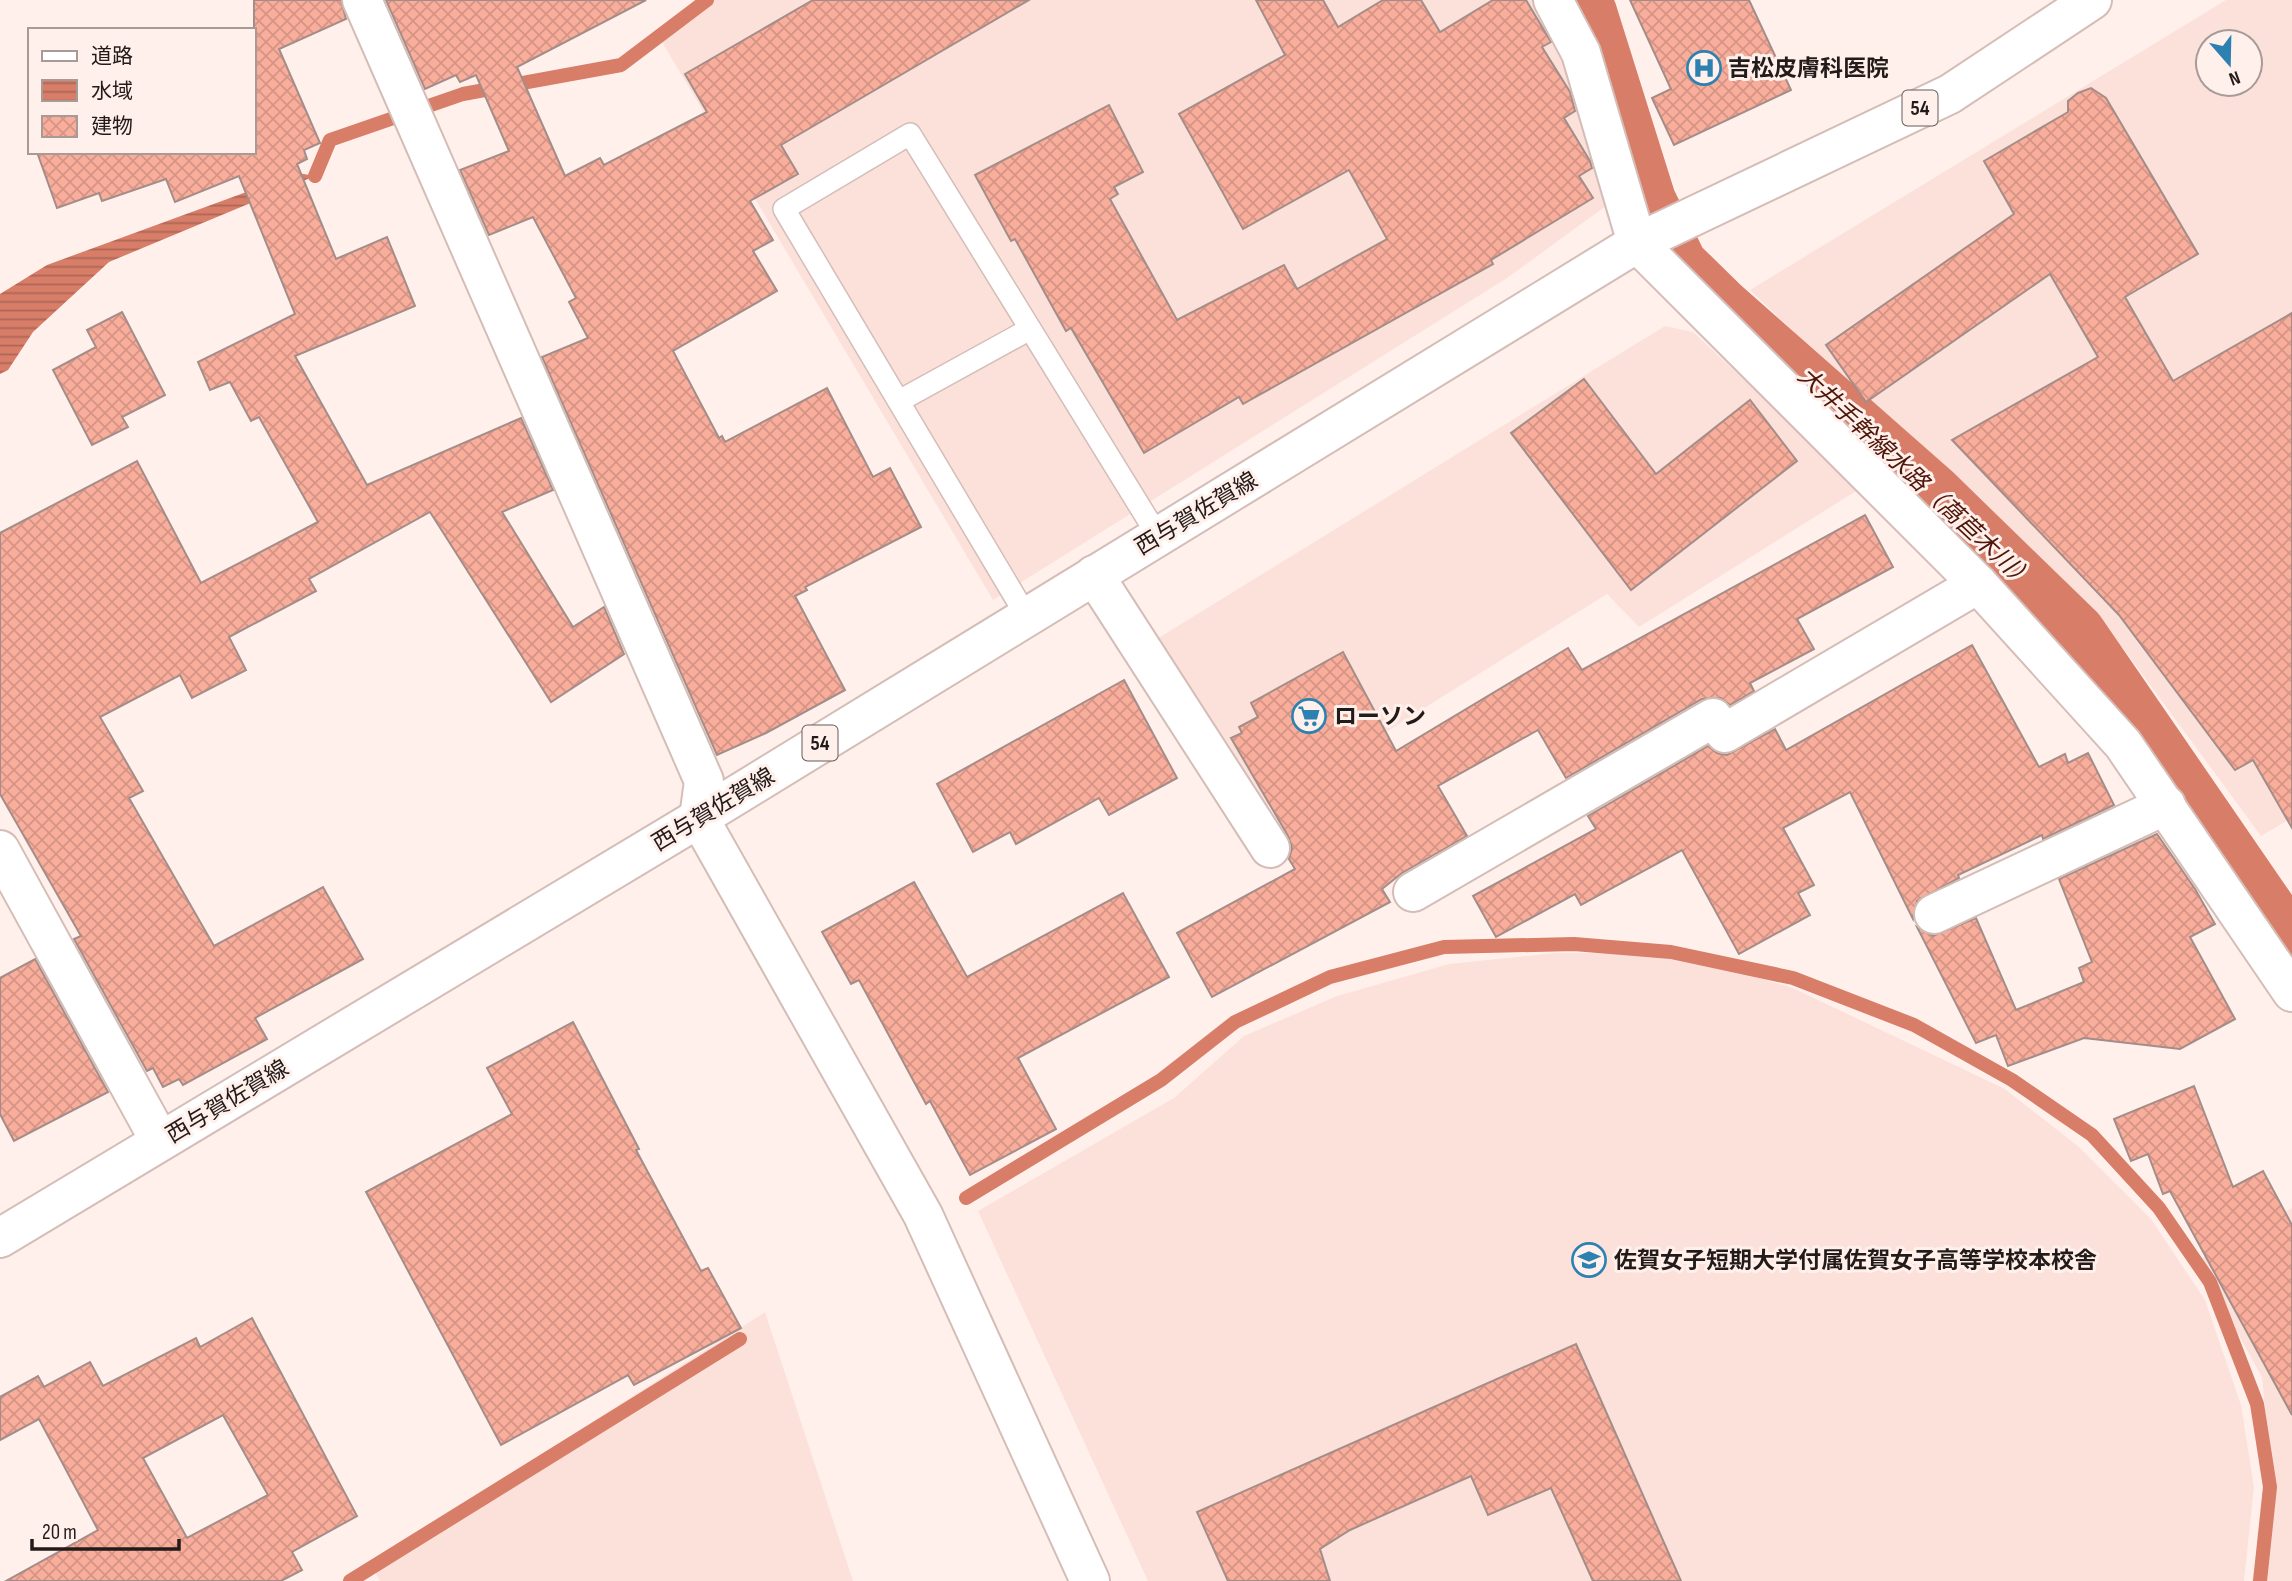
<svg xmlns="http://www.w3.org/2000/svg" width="2292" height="1581" font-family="'Sofia Sans Condensed','Noto Sans JP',sans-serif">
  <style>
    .built { fill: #fce1db; fill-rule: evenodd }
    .water { fill: url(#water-rules) }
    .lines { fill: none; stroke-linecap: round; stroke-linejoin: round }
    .stream { stroke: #d77d68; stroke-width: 14 }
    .canal { stroke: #d77d68; stroke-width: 52 }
    .building { fill: url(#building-cross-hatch); stroke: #a48d88; stroke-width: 2; fill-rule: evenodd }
    .service-casing { stroke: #d5bdb7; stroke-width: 24 }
    .minor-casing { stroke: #d5bdb7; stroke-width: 42 }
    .tertiary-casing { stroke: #d5bdb7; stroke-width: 42 }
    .primary-casing { stroke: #d5bdb7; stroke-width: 42 }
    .service { stroke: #fff; stroke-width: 21 }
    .minor { stroke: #fff; stroke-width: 38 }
    .tertiary { stroke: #fff; stroke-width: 38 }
    .primary { stroke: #fff; stroke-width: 38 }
    .labels { text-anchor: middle; stroke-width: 6; stroke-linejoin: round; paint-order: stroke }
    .shield { fill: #fff0ec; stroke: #655b58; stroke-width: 2 }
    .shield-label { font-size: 21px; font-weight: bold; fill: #231b19 }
    .poi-label { font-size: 23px; font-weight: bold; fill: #231b19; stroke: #fff0ec; text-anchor: start }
    .street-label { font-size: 23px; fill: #231b19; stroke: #fff0ec }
    .water-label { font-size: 24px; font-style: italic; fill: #4e1609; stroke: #fff0ec }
  </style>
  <defs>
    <pattern id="water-rules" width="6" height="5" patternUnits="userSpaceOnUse" patternTransform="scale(1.75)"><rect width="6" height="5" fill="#d77d68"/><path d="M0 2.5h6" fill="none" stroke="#ae6655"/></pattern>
    <pattern id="building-cross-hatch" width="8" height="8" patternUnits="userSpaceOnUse" patternTransform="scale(1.75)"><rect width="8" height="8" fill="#f9ad9b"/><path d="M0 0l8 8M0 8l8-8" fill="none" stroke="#d59485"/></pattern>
  </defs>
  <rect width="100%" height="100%" fill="#fff0ec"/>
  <g class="built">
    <path d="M 714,0 L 1543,0 L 1617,198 L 1507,278 L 993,600 L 662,42 Z"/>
    <path d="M 2226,0 L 2292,0 L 2292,818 L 2261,836 L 2123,648 L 1750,290 ZM 2208,42 L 2250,42 L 2250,84 L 2208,84 Z"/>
    <path d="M 1665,326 L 1693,332 L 1861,488 L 1639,627 L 1607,594 L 1253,815 L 1152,642 Z"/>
    <path d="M 1555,953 L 1671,953 L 1793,988 L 2005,1089 L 2079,1147 L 2151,1219 L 2205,1300 L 2241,1405 L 2254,1487 L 2244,1581 L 1148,1581 L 978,1211 L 1174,1098 L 1244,1036 L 1337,996 L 1449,964 Z"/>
    <path d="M 2292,1208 L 2292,1581 L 2252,1581 L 2270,1469 L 2262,1377 L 2197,1261 Z"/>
    <path d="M 765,1312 L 853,1581 L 380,1581 L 370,1563 Z"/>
  </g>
  <path class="water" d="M 298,173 L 315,176 L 109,262 L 33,332 L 8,370 L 0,374 L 0,294 L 47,265 Z"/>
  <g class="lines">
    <g class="stream">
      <path d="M 315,176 L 330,140 L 463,94 L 621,65 L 707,0"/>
      <path d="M 966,1198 L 1161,1080 L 1235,1022 L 1330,977 L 1444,947 L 1574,944 L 1671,952 L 1793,978 L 1914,1025 L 2012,1080 L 2092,1135 L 2159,1208 L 2210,1282 L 2257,1404 L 2270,1487 L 2260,1581"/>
      <path d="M 350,1581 L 740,1339"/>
    </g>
    <path class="canal" d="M 1584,0 L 1591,12 L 1650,200 L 1681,263 L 1724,305 L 1934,490 L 2079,631 L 2292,941"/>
  </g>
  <g class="building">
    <path d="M 254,0 L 341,0 L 346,19 L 279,49 L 320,143 L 304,150 L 307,159 L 297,164 L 336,259 L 387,237 L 415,306 L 295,356 L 367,485 L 521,418 L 553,490 L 502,512 L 573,627 L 604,607 L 624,654 L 551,702 L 430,512 L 309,579 L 316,591 L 229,637 L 246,670 L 192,698 L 180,675 L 100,717 L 143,791 L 129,798 L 214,946 L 323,887 L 363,959 L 255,1018 L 267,1039 L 183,1085 L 179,1079 L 163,1087 L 153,1068 L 147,1071 L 74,939 L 81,936 L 0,794 L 0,533 L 137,461 L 201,583 L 318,522 L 259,417 L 251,421 L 230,382 L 210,390 L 198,362 L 295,314 L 239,176 L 175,202 L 166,179 L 102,201 L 99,193 L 57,208 L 37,152 L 254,152 Z"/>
    <path d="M 386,0 L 646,0 L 517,67 L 565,176 L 600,158 L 604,165 L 707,112 L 685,74 L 813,0 L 1029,0 L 781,145 L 798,174 L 750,201 L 773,240 L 753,251 L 777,291 L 673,351 L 719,438 L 722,436 L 725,442 L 827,388 L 873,477 L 890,468 L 921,527 L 805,587 L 807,590 L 795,596 L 845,690 L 766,733 L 717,755 L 542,357 L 588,338 L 569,302 L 576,298 L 533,217 L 489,235 L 460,170 L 509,151 L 476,75 L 460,82 L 456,75 L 425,89 Z"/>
    <path d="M 1256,0 L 1323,0 L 1338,27 L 1383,0 L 1421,0 L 1440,32 L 1493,0 L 1526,0 L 1551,42 L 1542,47 L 1570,92 L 1575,111 L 1564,118 L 1590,161 L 1592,168 L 1579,176 L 1593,198 L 1491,260 L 1493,264 L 1243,404 L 1239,397 L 1144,453 L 1071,328 L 1066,331 L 1015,239 L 1011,241 L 975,175 L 1109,105 L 1143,172 L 1114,187 L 1118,194 L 1110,199 L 1177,320 L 1284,265 L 1297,289 L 1387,239 L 1349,170 L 1243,229 L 1179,114 L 1285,55 Z"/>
    <path d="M 1630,0 L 1749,0 L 1791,90 L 1674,145 L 1652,98 L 1671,89 Z"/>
    <path d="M 2091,88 L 2106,98 L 2198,254 L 2125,297 L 2173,381 L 2292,313 L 2292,828 L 2253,760 L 2235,770 L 2119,615 L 1952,440 L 2098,357 L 2050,274 L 1866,402 L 1826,345 L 2014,214 L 1984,161 L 2068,112 L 2068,101 L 2078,93 Z"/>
    <path d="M 122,312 L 165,395 L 122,417 L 128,427 L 92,445 L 53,370 L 96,347 L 87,330 Z"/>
    <path d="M 1584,379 L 1656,474 L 1750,400 L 1797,461 L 1631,590 L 1511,433 Z"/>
    <path d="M 1865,515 L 1893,567 L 1797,619 L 1814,649 L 1750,683 L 1754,691 L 1730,705 L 1721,698 L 1702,699 L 1566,778 L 1538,730 L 1438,786 L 1467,836 L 1402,873 L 1382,889 L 1390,902 L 1212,997 L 1177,933 L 1295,869 L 1289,859 L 1292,848 L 1288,836 L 1231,738 L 1242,733 L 1239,727 L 1258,717 L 1251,703 L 1343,652 L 1396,751 L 1568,648 L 1582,670 Z"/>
    <path d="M 1972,645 L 2039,767 L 2065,754 L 2068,763 L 2088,753 L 2114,805 L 2043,839 L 2042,835 L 1958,875 L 1959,878 L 1917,901 L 1913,919 L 1850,792 L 1783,828 L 1814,885 L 1798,893 L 1810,915 L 1739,954 L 1682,850 L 1581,905 L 1575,894 L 1496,937 L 1473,896 L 1596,829 L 1588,816 L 1708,746 L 1717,753 L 1727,755 L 1775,729 L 1786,750 Z"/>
    <path d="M 1124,680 L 1177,778 L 1109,815 L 1099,798 L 1016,844 L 1010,832 L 973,852 L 937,784 Z"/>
    <path d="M 2157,834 L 2195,889 L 2215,924 L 2190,937 L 2235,1019 L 2180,1049 L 2084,1038 L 2008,1066 L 1996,1035 L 1976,1043 L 1917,927 L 1933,936 L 1976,918 L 2016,1010 L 2084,982 L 2079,968 L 2092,962 L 2059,879 Z"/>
    <path d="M 914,882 L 967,977 L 1123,893 L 1169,977 L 1018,1058 L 1056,1129 L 970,1175 L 930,1101 L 926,1104 L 859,980 L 851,984 L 822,932 Z"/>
    <path d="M 35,959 L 108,1092 L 14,1141 L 0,1114 L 0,978 Z"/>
    <path d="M 573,1022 L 639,1149 L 636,1150 L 701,1271 L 708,1268 L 741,1328 L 634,1385 L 628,1375 L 501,1445 L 366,1192 L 512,1114 L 487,1068 Z"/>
    <path d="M 2194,1086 L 2233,1187 L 2263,1171 L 2292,1225 L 2292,1415 L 2170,1191 L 2163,1194 L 2148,1154 L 2131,1161 L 2114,1119 Z"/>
    <path d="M 252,1318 L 357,1516 L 292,1552 L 302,1570 L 281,1581 L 6,1581 L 98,1530 L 39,1419 L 0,1440 L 0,1397 L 38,1376 L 44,1387 L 90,1362 L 103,1386 L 196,1338 L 200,1347 ZM 223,1415 L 268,1495 L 187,1538 L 143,1458 Z"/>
    <path d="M 1576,1344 L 1681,1581 L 1593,1581 L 1551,1488 L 1488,1515 L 1471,1476 L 1350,1530 L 1320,1549 L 1330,1581 L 1228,1581 L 1197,1512 Z"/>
  </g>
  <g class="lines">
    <g class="service-casing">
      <g id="service">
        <path d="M 899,401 L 1030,329"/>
        <path d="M 1027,617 L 784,209 L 910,134 L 1158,536"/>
      </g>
    </g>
    <g class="minor-casing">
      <g id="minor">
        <path d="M 362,0 L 704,781 L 699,818"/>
        <path d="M 1553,0 L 1581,53 L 1637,243 L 1978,584 L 2123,744 L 2292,992"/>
        <path d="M 1094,575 L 1270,848"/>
        <path d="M 0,850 L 160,1141"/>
        <path d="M 1413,892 L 1713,718 L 1725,733 L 1978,584"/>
        <path d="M 1934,914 L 2166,805"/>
      </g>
    </g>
    <g class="tertiary-casing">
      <path id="tertiary" d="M 699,818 L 923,1215 L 1090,1581"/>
    </g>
    <g class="primary-casing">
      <path id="primary" d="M 0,1238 L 699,818 L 1637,243 L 1950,94 L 2092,0"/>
    </g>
    <use href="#service" class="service"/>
    <use href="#minor" class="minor"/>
    <use href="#tertiary" class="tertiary"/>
    <use href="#primary" class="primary"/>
  </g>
  <defs>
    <g id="hospital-ring" transform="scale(1.75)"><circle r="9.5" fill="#fff0ec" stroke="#2d81b1" stroke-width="1.5"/><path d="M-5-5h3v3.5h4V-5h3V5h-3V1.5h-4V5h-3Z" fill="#2d81b1"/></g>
    <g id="supermarket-ring" transform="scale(1.75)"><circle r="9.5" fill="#fff0ec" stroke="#2d81b1" stroke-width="1.5"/><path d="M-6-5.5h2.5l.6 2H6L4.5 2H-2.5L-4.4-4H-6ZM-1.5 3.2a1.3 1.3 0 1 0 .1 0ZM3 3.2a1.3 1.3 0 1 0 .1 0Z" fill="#2d81b1"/></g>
    <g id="school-ring" transform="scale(1.75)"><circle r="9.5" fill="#fff0ec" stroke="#2d81b1" stroke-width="1.5"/><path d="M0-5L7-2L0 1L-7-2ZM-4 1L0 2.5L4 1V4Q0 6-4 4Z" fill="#2d81b1"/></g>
  </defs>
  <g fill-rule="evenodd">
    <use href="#hospital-ring" x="1704" y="68"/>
    <use href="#supermarket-ring" x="1309" y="716"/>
    <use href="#school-ring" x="1589" y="1260"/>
  </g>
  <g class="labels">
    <g class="shield">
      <rect x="1902.5" y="90.5" width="35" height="35" rx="5"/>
      <rect x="802.5" y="725.5" width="35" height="35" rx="5"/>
    </g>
    <g class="shield-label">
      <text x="1920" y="115">54</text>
      <text x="820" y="750">54</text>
    </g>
    <g class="poi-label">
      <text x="1728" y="76">吉松皮膚科医院</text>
      <text x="1334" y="724">ローソン</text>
      <text x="1614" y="1268">佐賀女子短期大学付属佐賀女子高等学校本校舎</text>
    </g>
    <g class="street-label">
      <text transform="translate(1196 513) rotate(-31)" y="8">西与賀佐賀線</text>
      <text transform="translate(713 809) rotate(-31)" y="8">西与賀佐賀線</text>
      <text transform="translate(227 1101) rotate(-31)" y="8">西与賀佐賀線</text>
    </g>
    <g class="water-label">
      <text transform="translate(1916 478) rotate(43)" y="8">大井手幹線水路（萵苣木川）</text>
    </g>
  </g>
  <rect x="28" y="28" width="228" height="126" fill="#fff0ec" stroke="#a79b98" stroke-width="2"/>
  <rect x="42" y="51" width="35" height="10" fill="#ffffff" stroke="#a79b98" stroke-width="2"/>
  <text x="91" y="63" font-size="21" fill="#231b19">道路</text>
  <rect x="42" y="80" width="35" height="21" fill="url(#water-rules)" stroke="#a79b98" stroke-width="2"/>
  <text x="91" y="98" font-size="21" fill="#231b19">水域</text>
  <rect x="42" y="116" width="35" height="21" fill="url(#building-cross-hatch)" stroke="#a79b98" stroke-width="2"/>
  <text x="91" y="133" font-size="21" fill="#231b19">建物</text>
  <g transform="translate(2229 63) rotate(160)"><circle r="33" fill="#fff0ec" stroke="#a79b98" stroke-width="2"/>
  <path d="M0-5L12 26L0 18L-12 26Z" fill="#2d81b1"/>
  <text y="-10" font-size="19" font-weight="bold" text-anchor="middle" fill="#231b19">N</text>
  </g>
  <path d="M32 1539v10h147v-10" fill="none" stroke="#231b19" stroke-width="3.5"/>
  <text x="42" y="1539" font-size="21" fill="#231b19" stroke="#fff0ec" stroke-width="5" paint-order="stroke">20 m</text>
</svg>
